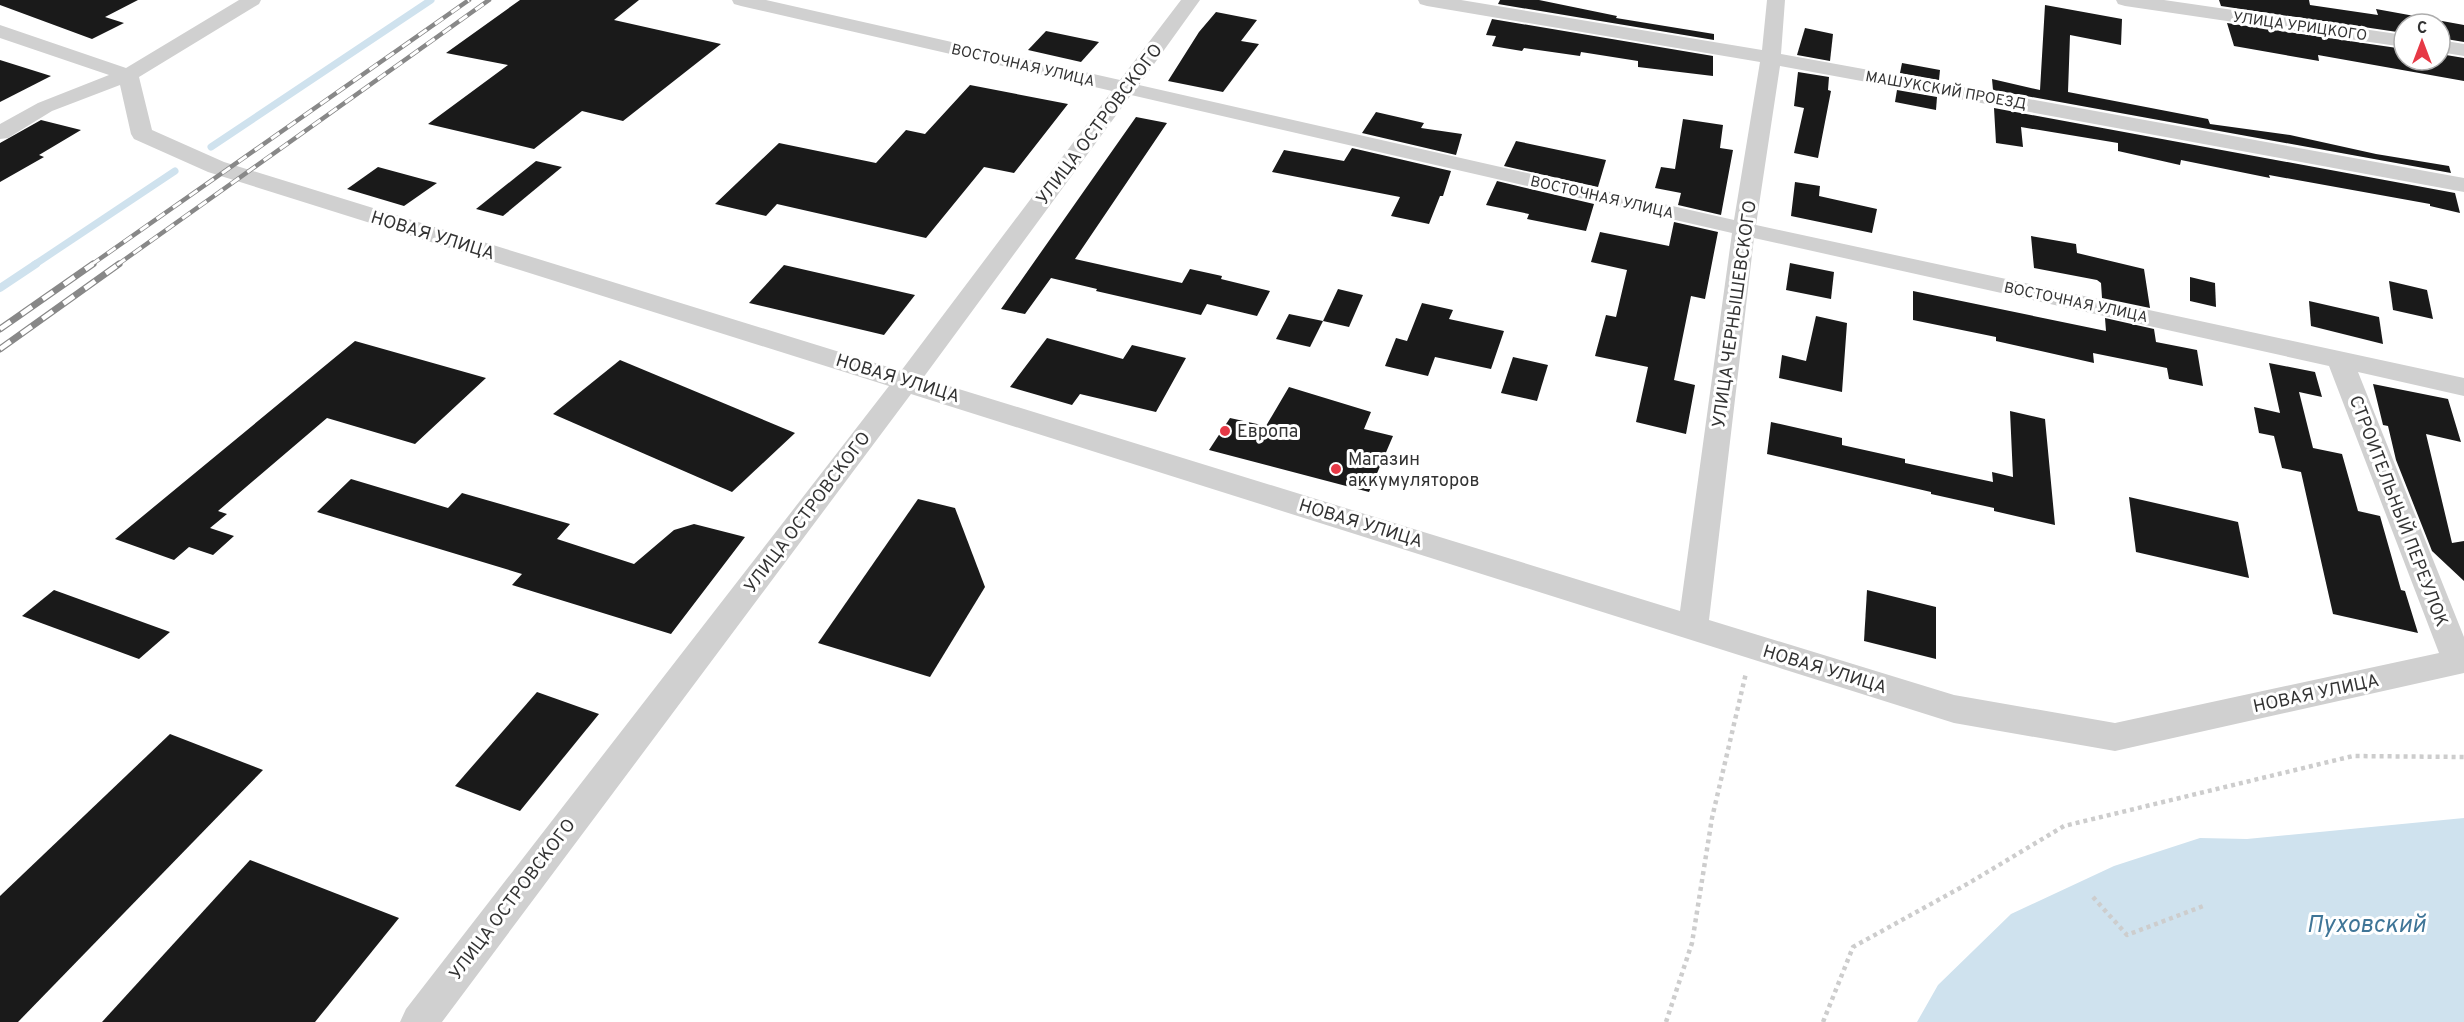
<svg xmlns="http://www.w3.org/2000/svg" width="2464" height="1022" font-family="Overpass,sans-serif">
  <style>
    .water { fill: #cfe2ee }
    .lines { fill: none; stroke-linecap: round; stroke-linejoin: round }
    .stream-far1 { stroke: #cfe2ee; stroke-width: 7 }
    .stream { stroke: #cfe2ee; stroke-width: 8 }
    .building { fill: #1a1a1a }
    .path { stroke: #cdcdcd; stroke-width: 4.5; stroke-dasharray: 4 4; stroke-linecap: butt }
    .minor { fill: #d0d0d0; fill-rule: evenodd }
    .rail-far1-casing { stroke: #888; stroke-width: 4.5 }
    .rail-casing { stroke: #888; stroke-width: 7 }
    .rail-far1 { stroke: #fff; stroke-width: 3; stroke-dasharray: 10; stroke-linecap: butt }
    .rail { stroke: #fff; stroke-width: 4.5; stroke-dasharray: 13; stroke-linecap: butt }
    .poi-dot { fill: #e63946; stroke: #fff; stroke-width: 2 }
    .labels { text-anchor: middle; stroke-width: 6; stroke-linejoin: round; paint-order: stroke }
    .far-street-label { font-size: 15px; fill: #333; stroke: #fff }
    .street-label { font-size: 18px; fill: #333; stroke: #fff }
    .poi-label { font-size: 18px; fill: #333; stroke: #fff; text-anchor: start }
    .near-water-label { font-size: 24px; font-style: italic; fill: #3f7597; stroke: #fff }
  </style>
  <rect width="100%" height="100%" fill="#fff"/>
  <path class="water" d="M 2464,818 L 2464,1022 L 1917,1022 L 1938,985 L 2011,914 L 2114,866 L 2200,838 L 2247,839 Z"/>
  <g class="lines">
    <g class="stream-far1">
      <path d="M 211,147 L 431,0"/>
      <path d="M 34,265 L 175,171"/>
    </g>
    <path class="stream" d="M 0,288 L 36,264"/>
  </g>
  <g class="building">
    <path d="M 0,0 L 138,0 L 105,17 L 124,23 L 92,39 L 0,5 Z"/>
    <path d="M 520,0 L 639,0 L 614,20 L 721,44 L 623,121 L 582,111 L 534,149 L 428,124 L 508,65 L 446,53 Z"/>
    <path d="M 1500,0 L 1539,0 L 1617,16 L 1616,18 L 1714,34 L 1714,40 L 1498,4 Z"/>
    <path d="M 2219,0 L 2309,0 L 2310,5 L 2378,15 L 2376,9 L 2464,25 L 2464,42 L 2440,38 L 2440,24 L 2404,24 L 2404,33 L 2221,6 Z"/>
    <path d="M 2045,5 L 2122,19 L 2121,45 L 2070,35 L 2068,92 L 2208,119 L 2210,124 L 2290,135 L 2376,154 L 2449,166 L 2451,173 L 1993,90 L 1992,79 L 2040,90 Z"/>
    <path d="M 1216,12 L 1257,20 L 1241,41 L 1259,44 L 1223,92 L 1168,81 L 1199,32 Z"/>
    <path d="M 1492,19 L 1713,56 L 1713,76 L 1638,67 L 1638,61 L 1581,52 L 1580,56 L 1524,48 L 1522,51 L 1492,46 L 1496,36 L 1486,35 Z"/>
    <path d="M 2227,23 L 2404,49 L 2404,60 L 2440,60 L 2440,54 L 2464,58 L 2464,81 L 2318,55 L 2319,61 L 2234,46 Z"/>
    <path d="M 1805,28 L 1833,34 L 1830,61 L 1797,55 Z"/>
    <path d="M 1046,31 L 1099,42 L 1081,62 L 1028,50 Z"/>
    <path d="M 0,60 L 51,76 L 0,102 Z"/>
    <path d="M 1902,63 L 1940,70 L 1939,80 L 1900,73 Z"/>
    <path d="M 1798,72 L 1829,77 L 1828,90 L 1831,91 L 1818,158 L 1794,153 L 1804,108 L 1794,106 Z"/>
    <path d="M 970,85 L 1068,104 L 1014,173 L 984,167 L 926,238 L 777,204 L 766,216 L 715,204 L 779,143 L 876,163 L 906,130 L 925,134 Z"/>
    <path d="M 1897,90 L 1937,97 L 1936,110 L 1895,102 Z"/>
    <path d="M 1994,108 L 2455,193 L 2460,213 L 2430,206 L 2430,204 L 2269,175 L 2270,178 L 2181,160 L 2180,165 L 2118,151 L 2118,143 L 2021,127 L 2023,147 L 1996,143 Z"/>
    <path d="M 1376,112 L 1424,123 L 1421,128 L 1462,134 L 1456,155 L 1362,133 Z"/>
    <path d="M 1136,117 L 1167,123 L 1075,259 L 1182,283 L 1190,269 L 1222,276 L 1221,279 L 1270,291 L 1257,316 L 1207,304 L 1201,315 L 1096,291 L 1097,289 L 1051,278 L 1025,314 L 1001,309 Z"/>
    <path d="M 1683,119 L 1723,125 L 1720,148 L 1733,150 L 1721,215 L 1678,205 L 1681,193 L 1655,188 L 1661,167 L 1675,169 Z"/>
    <path d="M 41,120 L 81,130 L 39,155 L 44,157 L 0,182 L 0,143 Z"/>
    <path d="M 1516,141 L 1606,160 L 1598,187 L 1504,166 Z"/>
    <path d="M 1352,148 L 1451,171 L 1443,196 L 1440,196 L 1429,224 L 1391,216 L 1400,197 L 1272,172 L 1284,150 L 1344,161 Z"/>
    <path d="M 536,161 L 562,167 L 503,216 L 476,209 Z"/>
    <path d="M 378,167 L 437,183 L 404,206 L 347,189 Z"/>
    <path d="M 1497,181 L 1594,204 L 1586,231 L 1527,219 L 1529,214 L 1486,205 Z"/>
    <path d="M 1795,182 L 1820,186 L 1819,196 L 1877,209 L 1872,233 L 1791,216 Z"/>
    <path d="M 1674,222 L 1718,232 L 1705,299 L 1691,296 L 1674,380 L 1695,385 L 1686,434 L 1636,422 L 1648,367 L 1595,356 L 1606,315 L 1616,317 L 1627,270 L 1591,262 L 1600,232 L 1669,246 Z"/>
    <path d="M 2031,236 L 2076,244 L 2077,253 L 2144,269 L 2150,308 L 2102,298 L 2101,283 L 2097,280 L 2034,268 Z"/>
    <path d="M 1790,263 L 1834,272 L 1831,299 L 1786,290 Z"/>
    <path d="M 784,265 L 915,295 L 884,335 L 749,303 Z"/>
    <path d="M 2190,277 L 2215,283 L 2216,307 L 2190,301 Z"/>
    <path d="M 2389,281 L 2427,290 L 2433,319 L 2393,310 Z"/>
    <path d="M 1338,289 L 1363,295 L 1349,327 L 1323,321 Z"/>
    <path d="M 1913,291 L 2106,331 L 2105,318 L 2154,329 L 2156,342 L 2197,350 L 2203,386 L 2169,379 L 2167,368 L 2093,353 L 2094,363 L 1996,341 L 1996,337 L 1913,320 Z"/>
    <path d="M 2309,301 L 2379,317 L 2383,344 L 2311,326 Z"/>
    <path d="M 1422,303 L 1453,310 L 1449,319 L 1504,331 L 1491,369 L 1435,357 L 1428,376 L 1385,366 L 1396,338 L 1407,341 Z"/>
    <path d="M 1289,314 L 1323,321 L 1310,347 L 1276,339 Z"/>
    <path d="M 1816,316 L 1847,323 L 1842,392 L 1779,378 L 1782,355 L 1806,361 Z"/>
    <path d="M 1047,338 L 1123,359 L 1132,345 L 1186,358 L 1156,412 L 1080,394 L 1072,405 L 1010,387 Z"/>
    <path d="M 355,341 L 486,378 L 415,444 L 327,418 L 218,511 L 227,514 L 210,528 L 234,536 L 213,555 L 189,547 L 174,560 L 115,539 Z"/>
    <path d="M 1513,357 L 1548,365 L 1537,401 L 1501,393 Z"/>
    <path d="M 620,360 L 795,433 L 732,492 L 553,414 Z"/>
    <path d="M 2269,363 L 2315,372 L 2322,397 L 2299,392 L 2313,448 L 2342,454 L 2358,511 L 2380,516 L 2401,590 L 2405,591 L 2418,633 L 2333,614 L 2301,472 L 2282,468 L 2274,436 L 2259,433 L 2254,407 L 2280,413 Z"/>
    <path d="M 2373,384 L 2448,399 L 2461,442 L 2426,434 L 2452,543 L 2464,541 L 2464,581 L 2432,551 L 2396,460 L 2388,426 L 2383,425 Z"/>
    <path d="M 1289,387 L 1371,412 L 1364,429 L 1393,436 L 1369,492 L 1209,450 L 1230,418 L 1266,426 Z"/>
    <path d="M 2010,411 L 2045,419 L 2055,525 L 1994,511 L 1994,508 L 1931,494 L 1931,492 L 1767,454 L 1771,422 L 1842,438 L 1842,445 L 1905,459 L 1905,463 L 1993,482 L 1992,472 L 2013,477 Z"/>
    <path d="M 351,479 L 448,508 L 462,493 L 570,524 L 557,539 L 634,564 L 674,530 L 694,524 L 745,537 L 671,634 L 512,585 L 522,574 L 317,512 Z"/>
    <path d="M 2129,497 L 2238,522 L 2249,578 L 2136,552 Z"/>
    <path d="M 918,499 L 955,508 L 985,587 L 930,677 L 818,643 Z"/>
    <path d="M 54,590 L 170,632 L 139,659 L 22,616 Z"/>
    <path d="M 1867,590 L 1936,607 L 1936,659 L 1864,641 Z"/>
    <path d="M 537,692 L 599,714 L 520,811 L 455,786 Z"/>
    <path d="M 170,734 L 263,770 L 18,1022 L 0,1022 L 0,896 Z"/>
    <path d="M 250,860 L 399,918 L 315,1022 L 102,1022 Z"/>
  </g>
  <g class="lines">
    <g class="path">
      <path d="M 2093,897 L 2127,935 L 2206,905"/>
      <path d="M 1666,1022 L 1692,943 L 1712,818 L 1746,673"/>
      <path d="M 1823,1022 L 1853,947 L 1969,883 L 2064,826 L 2353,756 L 2464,757"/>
    </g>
    <g class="minor">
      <path d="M 239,0 L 261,0 L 259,4 L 139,77 L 152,130 L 224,162 L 901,371 L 1112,91 L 741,6 L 734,4 L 732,0 L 766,0 L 1120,80 L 1181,0 L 1200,0 L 1139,85 L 1734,220 L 1760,62 L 1427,6 L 1420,4 L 1418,0 L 1461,0 L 1762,50 L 1767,0 L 1785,0 L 1781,54 L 2464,178 L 2464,192 L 1780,66 L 1756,225 L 2464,378 L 2464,396 L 2358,372 L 2464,637 L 2464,673 L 2115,751 L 1954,723 L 911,394 L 442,1022 L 400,1022 L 406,1009 L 889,386 L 208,172 L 134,139 L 131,134 L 120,85 L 52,111 L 8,138 L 0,139 L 0,124 L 38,103 L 109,75 L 0,38 L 0,25 L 126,68 ZM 1131,95 L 1732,233 L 1680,611 L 923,378 ZM 1754,238 L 2329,366 L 2439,653 L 2115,723 L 1954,695 L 1709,620 Z"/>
      <path d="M 2116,0 L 2164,0 L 2404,35 L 2404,47 L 2125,6 L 2118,4 Z"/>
      <path d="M 2440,40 L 2464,44 L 2464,56 L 2440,52 Z"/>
    </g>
    <g class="rail-far1-casing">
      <g id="rail-far1">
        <path d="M 91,265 L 469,0"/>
        <path d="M 117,265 L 489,0"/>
      </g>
    </g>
    <g class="rail-casing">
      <g id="rail">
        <path d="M 0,329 L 93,264"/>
        <path d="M 0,349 L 119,264"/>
      </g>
    </g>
    <use href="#rail-far1" class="rail-far1"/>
    <use href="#rail" class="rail"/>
  </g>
  <g class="poi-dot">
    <circle cx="1225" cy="431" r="6"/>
    <circle cx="1336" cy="469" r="6"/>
  </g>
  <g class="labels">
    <g class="far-street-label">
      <text transform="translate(2300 26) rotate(8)" y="5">УЛИЦА УРИЦКОГО</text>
      <text transform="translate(1023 65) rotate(13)" y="5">ВОСТОЧНАЯ УЛИЦА</text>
      <text transform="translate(1946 90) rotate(10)" y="5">МАШУКСКИЙ ПРОЕЗД</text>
      <text transform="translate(1602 197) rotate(13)" y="5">ВОСТОЧНАЯ УЛИЦА</text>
      <text transform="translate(2076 302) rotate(12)" y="5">ВОСТОЧНАЯ УЛИЦА</text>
    </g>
    <g class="street-label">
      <text transform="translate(1099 124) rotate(-53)" y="6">УЛИЦА ОСТРОВСКОГО</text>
      <text transform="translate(433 235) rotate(17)" y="6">НОВАЯ УЛИЦА</text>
      <text transform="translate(1734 314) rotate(-82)" y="6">УЛИЦА ЧЕРНЫШЕВСКОГО</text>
      <text transform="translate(898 378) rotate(17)" y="6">НОВАЯ УЛИЦА</text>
      <text transform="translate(2399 511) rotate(69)" y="6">СТРОИТЕЛЬНЫЙ ПЕРЕУЛОК</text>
      <text transform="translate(807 512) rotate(-53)" y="6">УЛИЦА ОСТРОВСКОГО</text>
      <text transform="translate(1361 523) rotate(17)" y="6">НОВАЯ УЛИЦА</text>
      <text transform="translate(1825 669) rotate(17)" y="6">НОВАЯ УЛИЦА</text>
      <text transform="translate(2316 693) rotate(-12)" y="6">НОВАЯ УЛИЦА</text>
      <text transform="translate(512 899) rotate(-53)" y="6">УЛИЦА ОСТРОВСКОГО</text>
    </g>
    <g class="poi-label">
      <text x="1237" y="437">Европа</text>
      <text x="1348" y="465">Магазин<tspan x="1348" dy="21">аккумуляторов</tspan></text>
    </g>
    <g class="near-water-label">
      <text x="2366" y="932">Пуховский</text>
    </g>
  </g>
  <g transform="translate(2422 42)"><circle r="28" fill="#ffffff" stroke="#adadad" stroke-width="1.5"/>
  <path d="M0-4.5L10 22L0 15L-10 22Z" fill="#e63946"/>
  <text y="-9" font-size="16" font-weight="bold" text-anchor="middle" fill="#333333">С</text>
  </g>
</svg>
